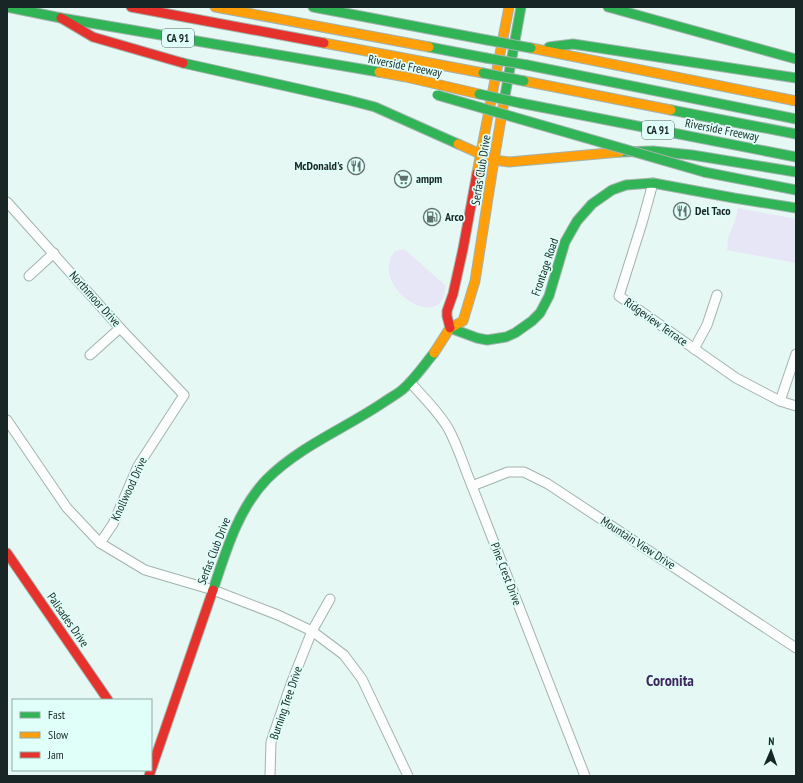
<svg xmlns="http://www.w3.org/2000/svg" width="803" height="783" font-family="'PT Sans Narrow',sans-serif">
  <style>
    .green { fill: #e6e6f6 }
    .lines { fill: none; stroke-linecap: round; stroke-linejoin: round }
    .street-casing { stroke: #a3b2af; stroke-width: 11 }
    .fast-casing { stroke: #a3b2af; stroke-width: 11 }
    .slow-casing { stroke: #a3b2af; stroke-width: 11 }
    .jam-casing { stroke: #a3b2af; stroke-width: 11 }
    .street { stroke: #fbfefd; stroke-width: 9 }
    .fast { stroke: #30b455; stroke-width: 9 }
    .slow { stroke: #ff9f0a; stroke-width: 9 }
    .jam { stroke: #e5322d; stroke-width: 9 }
    .fast-bridge-casing { stroke: #a3b2af; stroke-width: 11; stroke-linecap: butt }
    .fast-bridge { stroke: #30b455; stroke-width: 9 }
    .labels { text-anchor: middle; stroke-width: 3.5; stroke-linejoin: round; paint-order: stroke }
    .shield { fill: #dffff8; stroke: #546864; stroke-width: 1 }
    .shield-label { font-size: 11px; font-weight: bold; fill: #182725 }
    .street-label { font-size: 12px; fill: #182725; stroke: #dffff8 }
    .poi-label { font-size: 12px; font-weight: bold; fill: #182725; stroke: #dffff8; text-anchor: start }
    .district-label { font-size: 16px; font-weight: bold; fill: #42265f; stroke: #dffff8 }
  </style>
  <rect width="100%" height="100%" fill="#e6f8f4"/>
  <g class="green">
    <path d="M 738,208 L 796,219 L 796,263 L 727,250 L 728,238 L 736,218 Z"/>
    <path d="M 404,249 L 446,286 C 445,290 445,296 442,300 C 427,325 370,282 395,251 Z"/>
  </g>
  <g class="lines">
    <g class="street-casing">
      <g id="street">
        <path d="M 653,183 L 642,223 L 619,296 L 736,378 L 780,401 L 796,406"/>
        <path d="M 7,202 L 120,328 L 184,395 L 138,466 L 113,524 L 100,543"/>
        <path d="M 29,276 L 54,253"/>
        <path d="M 694,349 L 707,325 L 717,295"/>
        <path d="M 90,355 L 120,328"/>
        <path d="M 410,382 C 423,397 438,411 448,428 C 458,446 464,467 472,486 L 585,776"/>
        <path d="M 780,401 L 796,354"/>
        <path d="M 7,420 L 67,508 L 100,543 L 145,570 L 213,590 L 278,615 L 312,631 L 344,655 L 362,679 L 408,776"/>
        <path d="M 472,486 L 508,472 L 524,472 L 548,484 L 796,648"/>
        <path d="M 270,776 L 271,742 L 291,684 L 312,631 L 330,599"/>
      </g>
    </g>
    <g class="fast-casing">
      <g id="fast">
        <path d="M 7,7 L 61,18 L 379,72"/>
        <path d="M 313,7 L 487,40"/>
        <path d="M 608,7 L 796,59"/>
        <path d="M 429,47 L 486,58"/>
        <path d="M 549,47 L 573,44 L 796,78"/>
        <path d="M 183,63 L 348,100 L 375,107 L 458,144"/>
        <path d="M 527,65 L 796,119"/>
        <path d="M 504,101 L 521,7"/>
        <path d="M 520,103 L 796,157"/>
        <path d="M 671,110 L 796,134"/>
        <path d="M 620,152 L 653,151 L 692,155 L 796,172"/>
        <path d="M 704,172 L 796,190"/>
        <path d="M 450,328 L 477,338 L 487,340 L 506,337 L 515,333 L 532,321 L 540,313 L 549,296 L 565,242 L 577,221 L 592,204 L 612,190 L 626,185 L 653,183 L 734,198 L 796,208"/>
        <path d="M 213,590 C 226,551 238,509 267,479 C 300,446 346,428 384,402 C 390,398 397,394 402,390 C 414,380 424,365 434,353"/>
      </g>
    </g>
    <g class="slow-casing">
      <g id="slow">
        <path d="M 215,7 L 429,47"/>
        <path d="M 324,43 L 483,73"/>
        <path d="M 531,48 L 796,101"/>
        <path d="M 379,72 L 406,77 L 479,94"/>
        <path d="M 524,81 L 671,110"/>
        <path d="M 458,144 L 494,160 L 509,162 L 620,152"/>
        <path d="M 477,173 L 509,7"/>
        <path d="M 434,353 L 450,328 L 463,321 L 475,281 L 494,160 L 504,101"/>
      </g>
    </g>
    <g class="jam-casing">
      <g id="jam">
        <path d="M 131,7 L 324,43"/>
        <path d="M 61,18 L 93,37 L 183,63"/>
        <path d="M 450,328 L 447,316 L 447,311 L 453,294 L 463,249 L 477,173"/>
        <path d="M 7,553 L 108,700"/>
        <path d="M 149,776 L 213,590"/>
      </g>
    </g>
    <use href="#street" class="street"/>
    <use href="#fast" class="fast"/>
    <use href="#slow" class="slow"/>
    <use href="#jam" class="jam"/>
    <g class="fast-bridge-casing">
      <g id="fast-bridge">
        <path d="M 487,40 L 531,48"/>
        <path d="M 486,58 L 527,65"/>
        <path d="M 483,73 L 524,81"/>
        <path d="M 479,94 L 520,103"/>
        <path d="M 437,95 L 704,172"/>
      </g>
    </g>
    <use href="#fast-bridge" class="fast-bridge"/>
  </g>
  <defs>
    <g id="restaurant-ring" transform="scale(0.9)"><circle r="9.5" fill="#dffff8" stroke="#60706d" stroke-width="1.5"/><path d="M-5-6h1v4h1v-4h1v4h1v-4h1v5L-1.5 .5V6h-2V.5L-5-1ZM5-6V6H3V1.5H1.5Q1.5-4 5-6Z" fill="#60706d"/></g>
    <g id="supermarket-ring" transform="scale(0.9)"><circle r="9.5" fill="#dffff8" stroke="#60706d" stroke-width="1.5"/><path d="M-6-5.5h2.5l.6 2H6L4.5 2H-2.5L-4.4-4H-6ZM-1.5 3.2a1.3 1.3 0 1 0 .1 0ZM3 3.2a1.3 1.3 0 1 0 .1 0Z" fill="#60706d"/></g>
    <g id="fuel-ring" transform="scale(0.9)"><circle r="9.5" fill="#dffff8" stroke="#60706d" stroke-width="1.5"/><path d="M-5.5-6h7V0h2V4h1.3V-2.5L3-4.5l.8-.8L6-3V5H2.5V1h-1V6h-7ZM-4.2-4.7v3.2H.2V-4.7Z" fill="#60706d"/></g>
  </defs>
  <g fill-rule="evenodd">
    <use href="#restaurant-ring" x="356" y="166"/>
    <use href="#supermarket-ring" x="403" y="179"/>
    <use href="#restaurant-ring" x="682" y="211"/>
    <use href="#fuel-ring" x="432" y="217"/>
  </g>
  <g class="labels">
    <g class="shield">
      <rect x="162" y="29" width="32" height="18" rx="3"/>
      <rect x="642" y="121" width="32" height="18" rx="3"/>
    </g>
    <g class="shield-label">
      <text x="178" y="42">CA 91</text>
      <text x="658" y="134">CA 91</text>
    </g>
    <g class="street-label">
      <text transform="translate(405 66) rotate(11)" y="4">Riverside Freeway</text>
      <text transform="translate(722 130) rotate(11)" y="4">Riverside Freeway</text>
      <text transform="translate(481 170) rotate(-81)" y="4">Serfas Club Drive</text>
      <text transform="translate(545 267) rotate(-71)" y="4">Frontage Road</text>
      <text transform="translate(95 299) rotate(48)" y="4">Northmoor Drive</text>
      <text transform="translate(656 322) rotate(35)" y="4">Ridgeview Terrace</text>
      <text transform="translate(129 489) rotate(-65)" y="4">Knollwood Drive</text>
      <text transform="translate(638 543) rotate(33)" y="4">Mountain View Drive</text>
      <text transform="translate(214 551) rotate(-69)" y="4">Serfas Club Drive</text>
      <text transform="translate(506 574) rotate(69)" y="4">Pine Crest Drive</text>
      <text transform="translate(68 620) rotate(55)" y="4">Palisades Drive</text>
      <text transform="translate(286 703) rotate(-71)" y="4">Burning Tree Drive</text>
    </g>
    <g class="poi-label">
      <text x="343" y="170" text-anchor="end">McDonald's</text>
      <text x="416" y="183">ampm</text>
      <text x="695" y="215">Del Taco</text>
      <text x="445" y="221">Arco</text>
    </g>
    <g class="district-label">
      <text x="670" y="686">Coronita</text>
    </g>
  </g>
  <rect width="803" height="783" fill="none" stroke="#182725" stroke-width="16"/>
  <rect x="12" y="699" width="140" height="72" fill="#dffff8" stroke="#8fa9a4"/>
  <rect x="20" y="712" width="20" height="6" fill="#30b455" stroke="#8fa9a4"/>
  <text x="48" y="719" font-size="12" fill="#182725">Fast</text>
  <rect x="20" y="732" width="20" height="6" fill="#ff9f0a" stroke="#8fa9a4"/>
  <text x="48" y="739" font-size="12" fill="#182725">Slow</text>
  <rect x="20" y="752" width="20" height="6" fill="#e5322d" stroke="#8fa9a4"/>
  <text x="48" y="759" font-size="12" fill="#182725">Jam</text>
  <g transform="translate(771 751) rotate(2)" stroke="#dffff8" stroke-width="3" paint-order="stroke">
  <path d="M0-3L7 15L0 10L-7 15Z" fill="#182725"/>
  <text y="-6" font-size="11" font-weight="bold" text-anchor="middle" fill="#182725">N</text>
  </g>
</svg>
